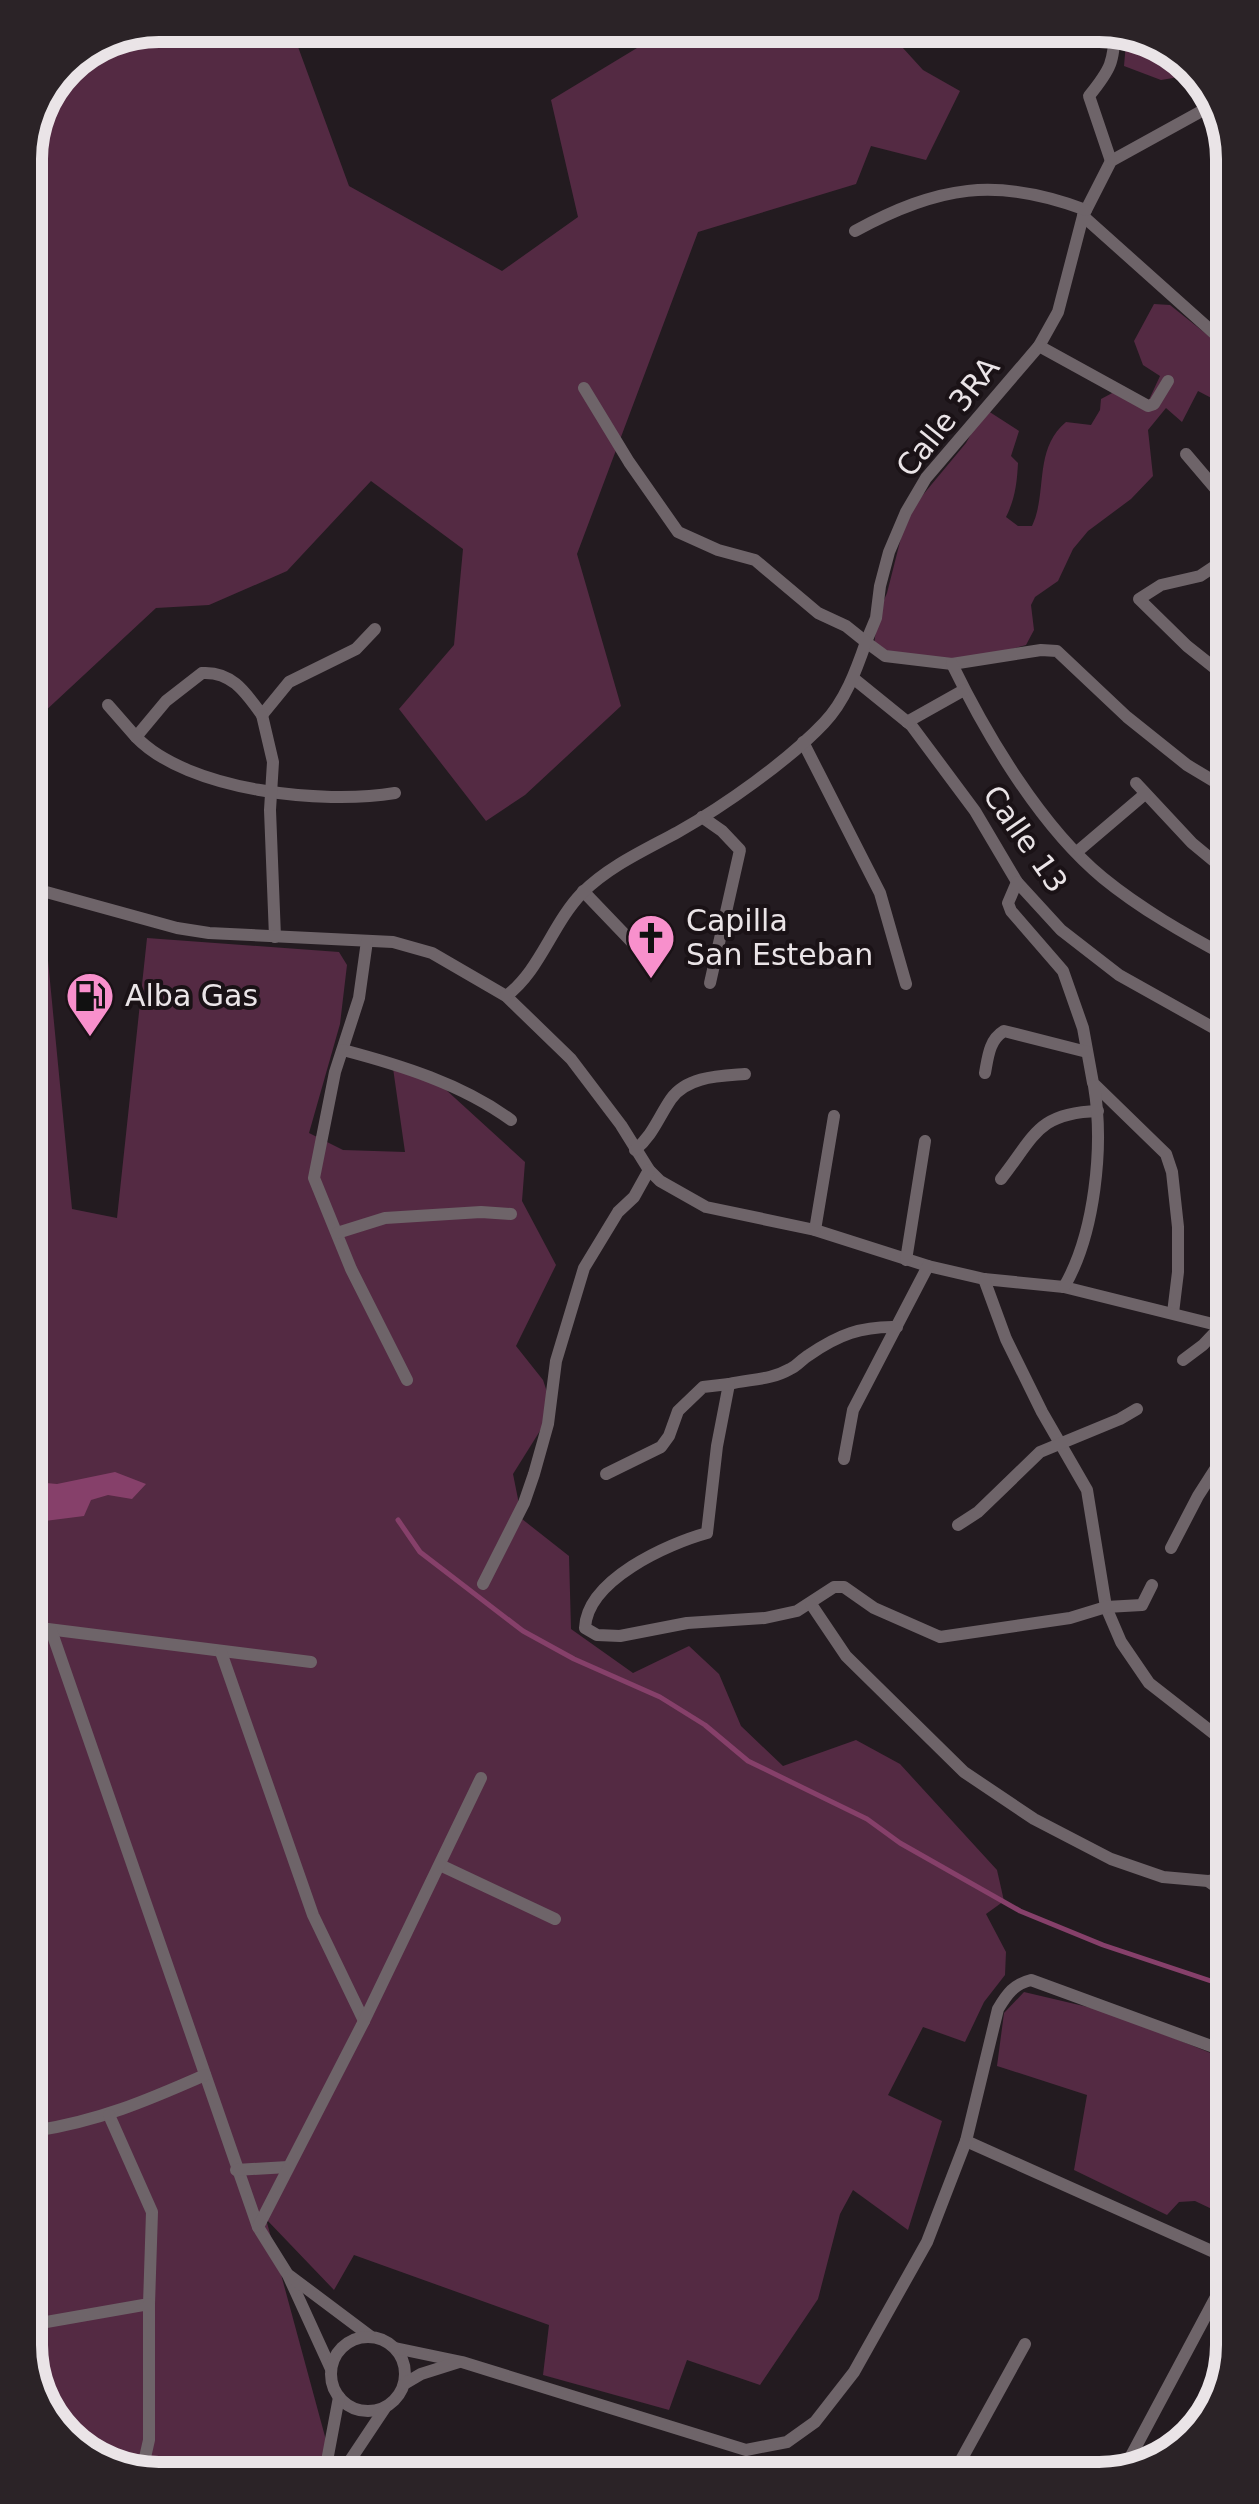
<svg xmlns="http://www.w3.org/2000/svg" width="1259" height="2504" font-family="'DejaVu Sans',sans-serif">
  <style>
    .green { fill: #542a43 }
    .water { fill: #86406a }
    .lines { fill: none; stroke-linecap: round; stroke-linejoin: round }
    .stream { stroke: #86406a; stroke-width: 5 }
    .minor { stroke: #6e6469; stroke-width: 12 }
    .labels { text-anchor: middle; stroke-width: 8; stroke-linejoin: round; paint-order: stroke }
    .street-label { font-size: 30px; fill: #eae4e7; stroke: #1a1216 }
    .poi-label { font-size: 30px; fill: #eae4e7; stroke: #1a1216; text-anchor: start }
    .rim { fill: none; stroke: #eae4e7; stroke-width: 12 }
  </style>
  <rect width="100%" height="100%" fill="#231b20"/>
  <g class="green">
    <path d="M 160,25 L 290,25 L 349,186 L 502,271 L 578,217 L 551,100 L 675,25 L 882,25 L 923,70 L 960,91 L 926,160 L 871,146 L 856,184 L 698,232 L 577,554 L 621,706 L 525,795 L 486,821 L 399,709 L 454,645 L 463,549 L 371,481 L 287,571 L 209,605 L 156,608 L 28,727 L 26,396 L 38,378 L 26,331 L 25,152 L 65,64 Z"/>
    <path d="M 1127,32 L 1181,53 L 1197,74 L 1161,80 L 1124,66 Z"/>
    <path d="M 1154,304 L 1170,305 L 1225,349 L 1225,398 L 1221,403 L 1198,391 L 1182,422 L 1166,408 L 1148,430 L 1153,476 L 1131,499 L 1088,531 L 1073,549 L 1058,581 L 1035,597 L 1031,605 L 1034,630 L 1026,645 L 970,661 L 892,653 L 874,645 L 878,614 L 887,593 L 907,514 L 966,443 L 985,409 L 1019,431 L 1011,456 L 1018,463 C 1017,483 1015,499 1006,517 L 1018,526 L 1032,526 C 1048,492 1033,450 1066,422 L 1091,425 L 1100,410 L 1101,399 L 1116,391 L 1148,402 L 1160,376 L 1143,365 L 1134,341 Z"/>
    <path d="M 44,919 L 72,1209 L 117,1218 L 147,938 L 339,952 L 347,965 L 340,1024 L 309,1133 L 343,1150 L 405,1152 L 392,1061 L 433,1078 L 525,1162 L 522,1201 L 556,1265 L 516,1346 L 543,1380 L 553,1410 L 513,1474 L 522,1519 L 569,1556 L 571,1629 L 633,1673 L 689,1646 L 719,1674 L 741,1726 L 783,1766 L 856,1740 L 900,1764 L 997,1870 L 1004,1901 L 986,1914 L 1006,1952 L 1005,1975 L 984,2002 L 965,2042 L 923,2027 L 888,2095 L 942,2121 L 908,2230 L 853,2190 L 840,2214 L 818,2299 L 760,2385 L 687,2360 L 669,2410 L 543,2375 L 549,2325 L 354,2255 L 334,2290 L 266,2219 L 330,2455 L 293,2477 L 151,2479 L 78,2451 L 35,2395 L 29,926 Z"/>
    <path d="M 1024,1992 L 1109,2012 L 1233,2062 L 1233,2219 L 1195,2201 L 1179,2202 L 1167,2215 L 1074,2170 L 1087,2095 L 997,2066 L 1004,2013 Z"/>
  </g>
  <path class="water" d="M 115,1472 L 146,1484 L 132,1499 L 108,1495 L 91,1500 L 84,1516 L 37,1522 L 31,1519 L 31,1477 L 35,1482 L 57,1484 Z"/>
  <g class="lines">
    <path class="stream" d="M 398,1520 L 420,1552 L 523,1631 L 574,1659 L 660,1697 L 705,1725 L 748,1761 L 867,1819 L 900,1843 L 1020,1911 L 1103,1945 L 1232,1988"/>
    <g class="minor">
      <path d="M 1218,102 L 1111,161 L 1083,216 L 1058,312 L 1039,346 L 926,478 L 906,512 L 889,552 L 880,586 L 876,618 L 866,642 L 885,656 L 952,664 L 1041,650 L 1057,651 L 1127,717 L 1187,765 L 1227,789"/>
      <path d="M 1111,161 L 1089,96 C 1111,69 1114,62 1115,28"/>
      <path d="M 1083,216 L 1225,343"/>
      <path d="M 855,231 C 938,186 996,176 1086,210"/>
      <path d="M 1039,346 L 1148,406 L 1154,404 L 1168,381"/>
      <path d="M 1186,454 L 1226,501"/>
      <path d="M 1215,566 L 1200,576 L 1161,585 L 1139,599 L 1187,646 L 1226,677"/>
      <path d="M 375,629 L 356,649 L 289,682 L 262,715 C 246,693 232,671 202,673 L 166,701 L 136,737 C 188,791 323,805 395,793"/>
      <path d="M 952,664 C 987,736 1041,827 1103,878 C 1141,909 1185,934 1228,957"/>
      <path d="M 853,678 L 911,725 L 975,811 L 1017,882 L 1061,930 L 1119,975 L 1228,1036"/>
      <path d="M 108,705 L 136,737"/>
      <path d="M 262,715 L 273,762 L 270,810 L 275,937"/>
      <path d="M 907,722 L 964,690"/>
      <path d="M 803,742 L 880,893 L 906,984"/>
      <path d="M 1136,783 L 1192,843 L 1227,872"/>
      <path d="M 702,817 L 722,831 L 740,850 L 710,983"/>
      <path d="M 1078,851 L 1145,794"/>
      <path d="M 1017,882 L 1008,903 L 1011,911 L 1063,971 L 1083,1028 L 1093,1083 L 1166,1154 L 1172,1172 L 1178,1227 L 1178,1272 L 1173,1313"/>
      <path d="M 28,887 L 177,928 L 209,933 L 393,942 L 432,953 L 506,996 L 571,1059 L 621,1125 L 649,1170 L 660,1181 L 706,1207 L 815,1230 L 928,1266 L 984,1279 L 1064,1287 L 1229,1328"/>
      <path d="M 583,891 L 652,963"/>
      <path d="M 367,941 L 359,998 L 335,1072 L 314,1178 L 351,1269 L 407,1380"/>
      <path d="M 506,996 C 540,971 552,924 582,893 C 609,866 645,850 678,832 C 724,806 788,761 824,723 C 845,701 856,671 866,642 L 846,626 L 818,613 L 755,560 L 718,550 L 678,532 L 629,462 L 584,388"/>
      <path d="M 343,1050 C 400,1065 462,1084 511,1120"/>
      <path d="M 1228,1059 L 1228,1096"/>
      <path d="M 985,1073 C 988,1057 989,1040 1004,1031 L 1087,1052"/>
      <path d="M 635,1150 C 653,1135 658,1118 671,1099 C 687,1076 720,1076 745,1074"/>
      <path d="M 1001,1179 C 1035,1136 1037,1113 1098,1111"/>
      <path d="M 815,1230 L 834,1116"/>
      <path d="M 337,1233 L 385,1218 L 481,1212 L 511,1214"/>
      <path d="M 906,1260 L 925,1141"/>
      <path d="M 984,1279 L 1006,1339 L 1042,1412 L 1087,1490 L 1106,1607 L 1121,1642 L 1149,1683 L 1231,1747"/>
      <path d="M 1064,1287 C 1095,1234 1104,1146 1094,1086"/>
      <path d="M 897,1327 C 861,1326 838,1335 809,1355 C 802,1359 797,1366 790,1369 C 771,1380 750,1379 729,1384 L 717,1446 L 707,1533 C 667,1544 587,1580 585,1628 L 597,1635 L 620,1636 L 687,1623 L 765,1618 L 797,1611 L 834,1587 L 844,1587 L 874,1608 L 940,1637 L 1070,1618 L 1106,1607 L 1142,1605 L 1152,1585"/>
      <path d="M 1183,1360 L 1203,1345 L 1220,1327"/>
      <path d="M 844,1459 L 853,1410 L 928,1266"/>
      <path d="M 606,1474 L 661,1447 L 669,1436 L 678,1411 L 703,1387 L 729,1384"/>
      <path d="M 958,1525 L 978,1512 L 1040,1452 L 1120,1419 L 1137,1409"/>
      <path d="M 1171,1548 L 1198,1496 L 1230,1446"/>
      <path d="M 483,1584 L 524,1503 L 534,1474 L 548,1424 L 556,1361 L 584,1268 L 618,1212 L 634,1197 L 649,1170"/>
      <path d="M 811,1604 L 846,1656 L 964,1772 L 1034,1819 L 1111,1859 L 1163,1877 L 1208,1881 L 1232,1898"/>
      <path d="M 32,1627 L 311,1662"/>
      <path d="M 51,1630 L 258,2227 L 288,2275 L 331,2369"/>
      <path d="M 221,1652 L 313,1915 L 364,2021"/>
      <path d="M 440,1865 L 555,1919"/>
      <path d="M 1208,1881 L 1232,1876"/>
      <path d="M 34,2131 C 99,2121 146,2101 205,2075"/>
      <path d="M 966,2141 L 1234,2261"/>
      <path d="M 236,2170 L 288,2167"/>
      <path d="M 258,2227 L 364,2021 L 481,1778"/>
      <path d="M 290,2276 L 370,2336"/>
      <path d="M 35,2324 L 149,2304 L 152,2212 L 109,2115"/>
      <circle cx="368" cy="2374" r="37"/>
      <path d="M 395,2348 L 462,2362 L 746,2450 L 787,2442 L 815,2422 L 854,2372 L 927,2242 L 966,2141 L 998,2009 C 1007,1994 1014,1984 1031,1980 L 1233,2054"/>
      <path d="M 404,2384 L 421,2374 L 459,2362"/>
      <path d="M 1124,2469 L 1234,2263"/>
      <path d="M 955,2471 L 1025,2344"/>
      <path d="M 141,2475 L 149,2440 L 149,2304"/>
      <path d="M 324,2477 L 339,2397"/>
      <path d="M 339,2477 L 385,2408"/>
    </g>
  </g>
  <defs>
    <g id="church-pin" transform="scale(2.5)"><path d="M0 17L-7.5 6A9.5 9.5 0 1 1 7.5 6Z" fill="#f890cc" stroke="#1a1216"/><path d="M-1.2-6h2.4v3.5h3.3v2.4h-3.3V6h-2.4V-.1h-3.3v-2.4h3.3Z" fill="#111"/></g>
    <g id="fuel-pin" transform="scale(2.5)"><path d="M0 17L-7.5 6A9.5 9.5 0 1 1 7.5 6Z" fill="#f890cc" stroke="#1a1216"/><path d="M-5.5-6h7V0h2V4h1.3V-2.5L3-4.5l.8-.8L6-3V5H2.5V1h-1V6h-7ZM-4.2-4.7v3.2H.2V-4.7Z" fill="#111"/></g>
  </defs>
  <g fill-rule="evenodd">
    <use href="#church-pin" x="651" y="938"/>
    <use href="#fuel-pin" x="90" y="996"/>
  </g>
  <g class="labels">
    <g class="street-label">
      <text transform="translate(948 417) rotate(-51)" y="10">Calle 3RA</text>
      <text transform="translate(1025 839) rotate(55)" y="10">Calle 13</text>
    </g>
    <g class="poi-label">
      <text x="686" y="931">Capilla<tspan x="686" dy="34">San Esteban</tspan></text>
      <text x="125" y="1006">Alba Gas</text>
    </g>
  </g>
  <path d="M0 0H1259V2504H0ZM159 42H1099A117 117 0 0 1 1216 159V2345A117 117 0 0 1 1099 2462H159A117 117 0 0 1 42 2345V159A117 117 0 0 1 159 42Z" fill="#2b2327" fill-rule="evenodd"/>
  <path class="rim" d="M159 42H1099A117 117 0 0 1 1216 159V2345A117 117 0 0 1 1099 2462H159A117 117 0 0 1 42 2345V159A117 117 0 0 1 159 42Z"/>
</svg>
